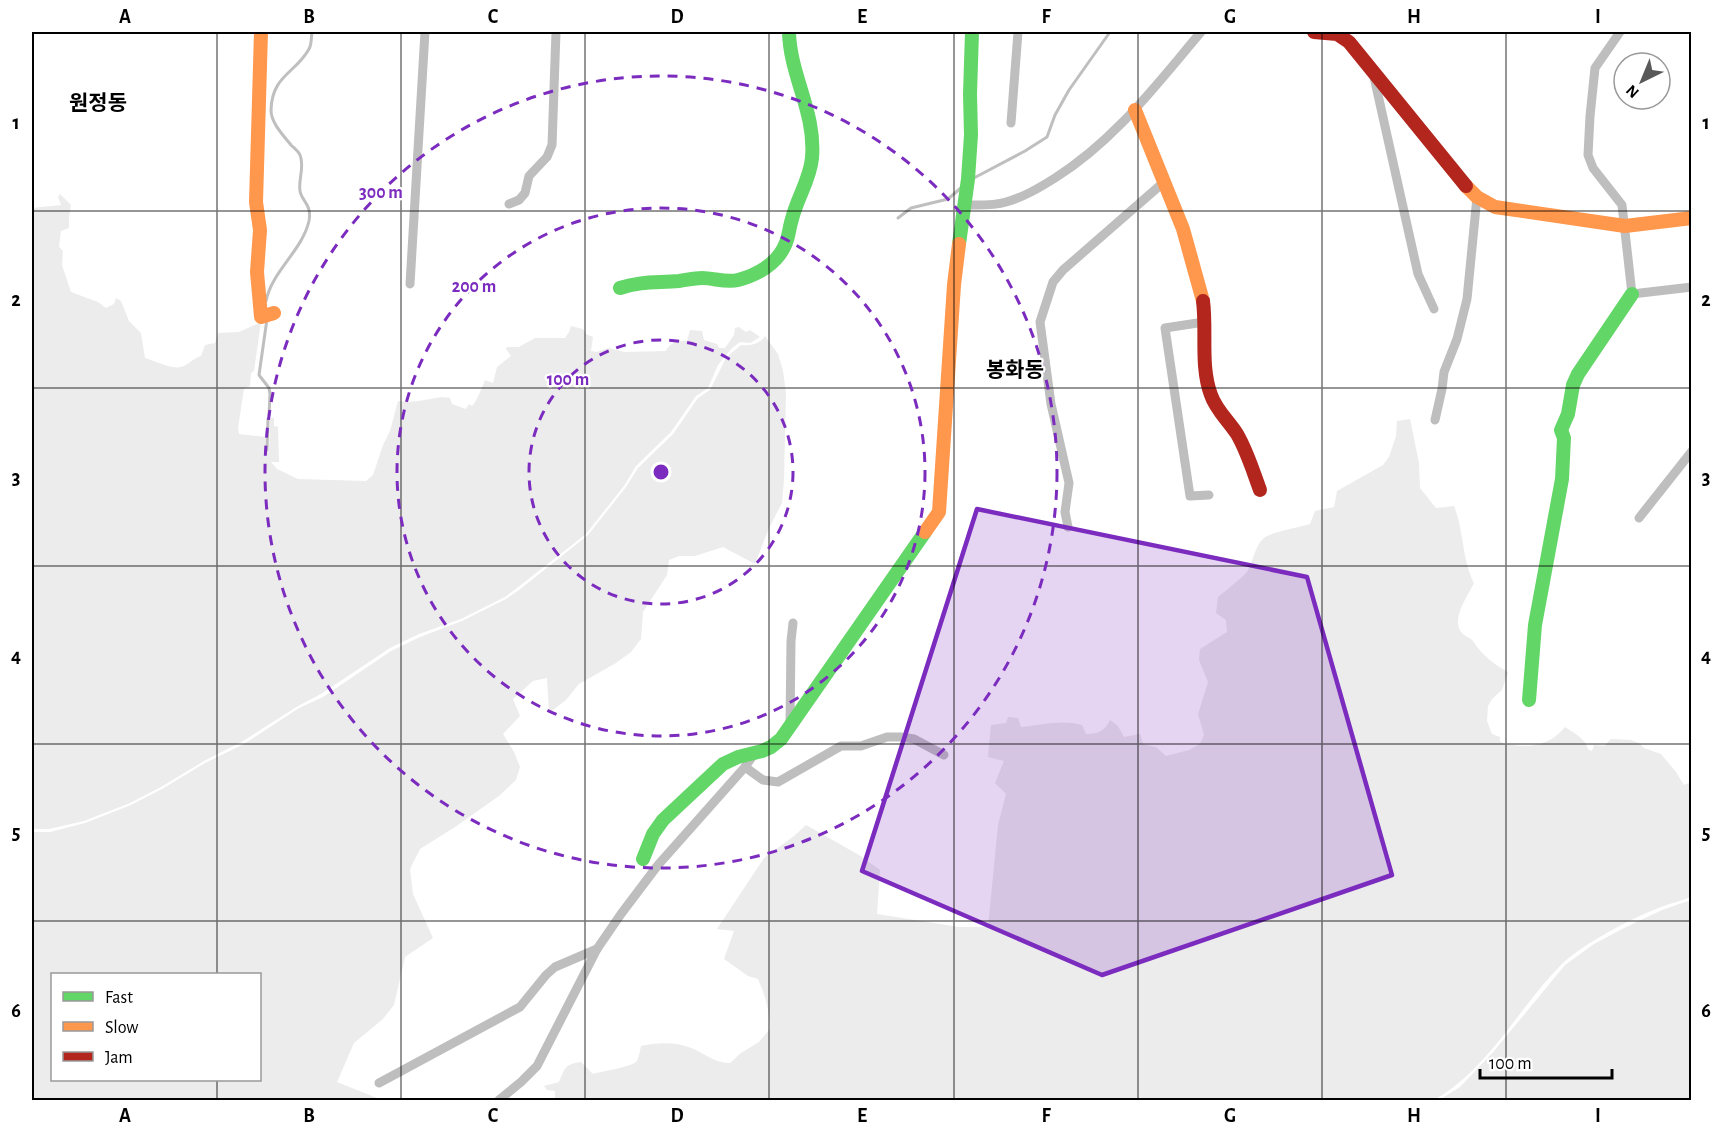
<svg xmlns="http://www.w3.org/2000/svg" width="1723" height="1132" font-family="'Alegreya Sans','Noto Sans KR',sans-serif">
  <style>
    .green { fill: #ececec; fill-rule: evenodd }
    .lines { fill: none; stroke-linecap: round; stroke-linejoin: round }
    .stream { stroke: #bfbfbf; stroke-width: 3 }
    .street { stroke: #bebebe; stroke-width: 9 }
    .fast { stroke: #63d668; stroke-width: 14 }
    .slow { stroke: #ff974d; stroke-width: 14 }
    .jam { stroke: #b3261e; stroke-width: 14 }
    .marked { fill: #7b2cbf; fill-opacity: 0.2; stroke: #7b2cbf; stroke-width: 4.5; stroke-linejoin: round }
    .grid { fill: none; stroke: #000; stroke-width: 1.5; stroke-opacity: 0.55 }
    .ring { fill: none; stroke: #7b2cbf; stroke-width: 3; stroke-dasharray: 10 8 }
    .labels { text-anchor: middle; stroke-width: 4.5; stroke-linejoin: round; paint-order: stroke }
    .quarter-label { font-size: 21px; font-weight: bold; fill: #000; stroke: #fff }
    .centre { fill: #7b2cbf; stroke: #fff; stroke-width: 3 }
    .ring-label { font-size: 18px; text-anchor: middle; font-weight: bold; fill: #7b2cbf; stroke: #fff; stroke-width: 4.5; stroke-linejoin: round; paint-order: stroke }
    .neatline { fill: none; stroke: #000; stroke-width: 2 }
    .grid-label { font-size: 20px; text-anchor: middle; font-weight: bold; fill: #000 }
  </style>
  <rect width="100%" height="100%" fill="#fff"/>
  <g class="green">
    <path d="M 60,194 L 71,205 L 69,218 L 69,228 L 61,231 L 59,247 L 63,251 L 62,265 L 71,292 L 98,302 L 106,308 L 114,304 L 116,298 L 121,301 L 129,321 L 141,333 L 145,358 C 156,361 173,371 184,366 C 190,363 194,358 201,356 L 205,345 L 215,343 L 218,333 L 239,332 L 261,322 L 254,371 L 251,373 L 250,386 L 244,389 L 238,428 L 239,434 L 266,437 L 265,451 L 269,451 L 270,418 L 274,418 L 274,426 L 278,427 L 279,462 L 271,462 L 277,469 L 298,479 L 366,481 L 373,475 L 383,445 L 390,431 L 398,401 C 407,402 415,402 424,400 C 436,399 437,396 450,398 L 452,404 L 466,409 L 469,404 L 472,406 C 476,403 483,385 485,380 L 493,383 L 497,367 L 511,356 L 506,349 L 507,347 L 519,347 L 535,338 L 565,338 L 569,332 L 571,326 L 583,329 L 586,334 L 593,337 L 591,351 L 597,352 L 608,348 L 625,352 L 666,351 C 669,343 679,340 687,341 L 690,330 L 702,331 L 704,340 L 717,344 L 719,348 L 725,348 L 734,335 L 735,328 L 739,327 L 746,332 L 750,330 L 760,337 L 750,343 L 740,342 L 732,348 L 718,365 L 708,388 L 696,396 L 671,432 L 636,466 L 624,486 L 586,534 L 517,588 L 505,597 L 461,619 L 419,634 L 390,648 L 321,694 L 298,706 L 243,741 L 204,761 L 161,787 L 130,803 L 84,821 L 49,829 L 32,829 L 32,208 L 61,205 L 58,197 Z"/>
    <path d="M 765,336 L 778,354 L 783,371 L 786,393 L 784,480 L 782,503 L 769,528 L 755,564 L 723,547 L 695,556 L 679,556 L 669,560 L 667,575 L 643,612 L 641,639 L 631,652 L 616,663 L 579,684 L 566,700 L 549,713 L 547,678 L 533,681 L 513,699 L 520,716 L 503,734 L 514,752 L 520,767 L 516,780 L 499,796 L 455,827 L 420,849 L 410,869 L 413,894 L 433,938 L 405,957 L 394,1005 L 383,1019 L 354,1043 L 337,1082 L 382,1100 L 32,1100 L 32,832 L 50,832 L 85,823 L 131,805 L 162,789 L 205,763 L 244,744 L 299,708 L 323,697 L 391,651 L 420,637 L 462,621 L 506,599 L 519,590 L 588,535 L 626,487 L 638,468 L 673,434 L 698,398 L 710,390 L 726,358 L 741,345 C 750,346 760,344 765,336 ZM 260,974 L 260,1080 L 52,1080 L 52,974 Z"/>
    <path d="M 1410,419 L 1419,463 L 1420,488 L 1436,508 L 1454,506 C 1464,531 1462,560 1474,583 C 1468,596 1451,618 1461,632 C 1464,636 1469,637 1472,640 C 1475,643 1476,646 1478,648 C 1486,658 1497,666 1508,672 L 1502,690 L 1492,699 L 1488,706 L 1487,721 L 1492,734 L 1500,737 L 1500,741 C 1504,745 1508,744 1513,745 C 1534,748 1551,744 1565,727 C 1574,733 1585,738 1588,749 L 1592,751 L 1594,745 L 1604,746 L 1611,739 L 1631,740 L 1639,743 L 1644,748 L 1661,754 L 1676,772 L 1684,785 L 1689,783 L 1691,784 L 1691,897 C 1681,901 1671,903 1661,907 C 1632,918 1584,943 1562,964 C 1518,1008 1489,1069 1434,1100 L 555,1100 L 555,1091 L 547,1090 L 544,1086 L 559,1082 C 565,1068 565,1064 581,1062 L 593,1074 C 603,1071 632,1067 637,1061 C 639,1057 640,1050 641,1046 C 659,1042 677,1042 694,1049 C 706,1055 716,1063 730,1063 L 741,1053 L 759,1042 L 770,1029 C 769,1008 766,998 758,979 L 748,976 L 724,959 L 734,931 L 717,929 L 764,858 L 794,836 L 806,825 L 859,855 L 880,870 L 877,914 L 959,927 L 988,927 L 998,825 L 1006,794 L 995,783 L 1004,761 L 988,757 L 991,725 L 1006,723 L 1008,717 L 1018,718 L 1021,727 C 1041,725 1063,719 1082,725 L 1086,734 C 1098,734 1105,731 1110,720 L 1118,726 L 1124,737 L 1140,734 L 1143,744 L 1156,747 L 1166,756 L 1189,750 L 1200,744 L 1204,735 L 1198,714 L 1208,682 L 1199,660 L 1200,649 L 1227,632 L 1226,620 L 1216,613 L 1218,597 C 1222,594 1245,575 1247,572 C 1253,562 1255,545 1264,538 C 1271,532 1301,527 1310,524 L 1315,511 L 1334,507 L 1337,491 L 1383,465 L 1389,457 L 1396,436 L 1397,421 Z"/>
    <path d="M 1691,900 L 1691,1100 L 1439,1100 L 1460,1087 L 1494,1051 L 1565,965 L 1594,944 L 1624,928 L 1662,910 Z"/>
  </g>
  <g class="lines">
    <g class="stream">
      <path d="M 972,179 L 1025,151 L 1047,137 L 1055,115 L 1069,90 L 1110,32"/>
      <path d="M 898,218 L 911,208 L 948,199 L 962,187"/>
      <path d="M 266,301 C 272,271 302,251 309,221 C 312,204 302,202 300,191 C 298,180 305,166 300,155 C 298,151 294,148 291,145 C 283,135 271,123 271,110 C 272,75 296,73 309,49 C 312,44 311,37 312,32"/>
      <path d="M 267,319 L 259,375 L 269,388 L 270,394 L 269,415"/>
      <path d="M 267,450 L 268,419"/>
    </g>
    <g class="street">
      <path d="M 1620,32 L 1595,68 L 1590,116 L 1588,155 L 1593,168 L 1622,205 L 1632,294 L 1692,287"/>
      <path d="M 1374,77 L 1418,274 L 1434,309"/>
      <path d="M 1011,123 L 1018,32"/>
      <path d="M 509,204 L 519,200 L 525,193 L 529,176 L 547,157 L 552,145 L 556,32"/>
      <path d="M 965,205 C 978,205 993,206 1006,202 C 1024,197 1039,188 1055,178 C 1115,140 1156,85 1201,32"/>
      <path d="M 410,284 L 425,32"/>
      <path d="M 1204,322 L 1165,328 L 1190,496 L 1209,495"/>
      <path d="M 1435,420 L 1442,389 L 1444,372 L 1457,339 L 1467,299 L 1477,197"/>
      <path d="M 1639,518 L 1692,451"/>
      <path d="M 1068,527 L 1065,512 L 1069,483 L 1051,404 L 1040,322 L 1053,282 L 1063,270 L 1164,182"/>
      <path d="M 790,726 L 791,641 L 793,623"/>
      <path d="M 745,767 L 763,780 L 778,782 L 841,746 L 861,746 L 887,737 L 901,737 L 914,739 L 944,755"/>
      <path d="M 379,1083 L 520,1007 L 546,975 L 555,967 L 597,949"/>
      <path d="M 499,1100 L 521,1082 L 537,1066 L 597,949 L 621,914 L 658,865 L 745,767 L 755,753"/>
    </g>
    <g class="fast">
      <path d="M 959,244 L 968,179 L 971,135 L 970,94 L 972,32"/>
      <path d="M 620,288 C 641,281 658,283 679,281 C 687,280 694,278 702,278 C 714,278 726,283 738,280 C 757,275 777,264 785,245 C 789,237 789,228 792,219 C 797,198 810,180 812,158 C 816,112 790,76 789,32"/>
      <path d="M 1529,700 L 1535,625 L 1562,479 L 1564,438 L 1561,430 L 1568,414 L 1573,385 L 1578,374 L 1632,294"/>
      <path d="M 643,859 L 653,834 L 663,820 L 723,764 L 738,757 L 762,751 L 771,747 L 781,739 L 925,532"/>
    </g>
    <g class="slow">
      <path d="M 261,32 L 256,202 L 260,230 L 257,272 L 261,317 L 274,313"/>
      <path d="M 1135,110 L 1183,229 L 1203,301"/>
      <path d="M 1466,186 L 1477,197 L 1495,207 L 1625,226 L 1692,218"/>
      <path d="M 925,532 L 939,512 L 954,285 L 959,244"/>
    </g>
    <g class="jam">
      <path d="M 1314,32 L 1337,34 L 1349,42 L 1466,186"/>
      <path d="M 1203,301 C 1207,331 1200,366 1211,395 C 1216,410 1228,420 1237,434 C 1247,451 1253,471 1260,490"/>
    </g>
  </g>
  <path class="marked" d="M 977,509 L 1307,577 L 1392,875 L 1102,975 L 862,871 Z"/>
  <path class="grid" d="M 217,32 L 217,974M 401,32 L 401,1100M 585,32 L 585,1100M 769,32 L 769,1100M 954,32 L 954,1100M 1138,32 L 1138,1100M 1322,32 L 1322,1100M 1506,32 L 1506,1100M 32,211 L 1692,211M 32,388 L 1692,388M 32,566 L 1692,566M 32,744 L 1692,744M 32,921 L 1692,921M 217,1080 L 217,1100"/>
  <g class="ring">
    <circle cx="661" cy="472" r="132"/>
    <circle cx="661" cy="472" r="264"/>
    <circle cx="661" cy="472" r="396"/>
  </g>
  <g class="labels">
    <g class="quarter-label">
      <text x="98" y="110">원정동</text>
      <text x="1015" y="377">봉화동</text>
    </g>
  </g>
  <circle cx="661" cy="472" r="9" class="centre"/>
  <g class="ring-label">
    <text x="381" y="198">300 m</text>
    <text x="474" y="292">200 m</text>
    <text x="568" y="385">100 m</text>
  </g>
  <rect width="1723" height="1132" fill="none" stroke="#ffffff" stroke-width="66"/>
  <rect x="51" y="973" width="210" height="108" fill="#ffffff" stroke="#999999" stroke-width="1.5"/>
  <rect x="63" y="992" width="30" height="9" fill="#63d668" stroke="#999999" stroke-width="1.5"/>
  <text x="105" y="1003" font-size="18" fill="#000000">Fast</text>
  <rect x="63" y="1022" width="30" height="9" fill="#ff974d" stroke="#999999" stroke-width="1.5"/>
  <text x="105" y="1033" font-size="18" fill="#000000">Slow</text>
  <rect x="63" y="1052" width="30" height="9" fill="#b3261e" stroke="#999999" stroke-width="1.5"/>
  <text x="105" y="1063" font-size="18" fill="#000000">Jam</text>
  <g transform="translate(1642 81) rotate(223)"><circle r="28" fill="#ffffff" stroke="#999999" stroke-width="1.5"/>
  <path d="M0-4.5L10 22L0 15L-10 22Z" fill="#595959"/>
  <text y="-9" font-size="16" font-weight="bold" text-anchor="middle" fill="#000000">N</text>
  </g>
  <path d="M1480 1069v9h132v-9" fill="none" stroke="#000000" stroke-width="3"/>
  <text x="1489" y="1069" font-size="18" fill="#000000" stroke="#ffffff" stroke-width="4.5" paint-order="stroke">100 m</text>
  <rect x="33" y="33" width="1657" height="1066" class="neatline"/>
  <g class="grid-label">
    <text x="125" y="23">A</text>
    <text x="309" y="23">B</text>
    <text x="493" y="23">C</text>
    <text x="677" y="23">D</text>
    <text x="862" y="23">E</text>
    <text x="1046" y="23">F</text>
    <text x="1230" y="23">G</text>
    <text x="1414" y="23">H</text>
    <text x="1598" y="23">I</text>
    <text x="16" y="129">1</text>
    <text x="1706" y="129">1</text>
    <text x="16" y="306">2</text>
    <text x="1706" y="306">2</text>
    <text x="16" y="484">3</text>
    <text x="1706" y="484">3</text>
    <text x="16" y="662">4</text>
    <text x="1706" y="662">4</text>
    <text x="16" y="839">5</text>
    <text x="1706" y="839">5</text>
    <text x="16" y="1017">6</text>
    <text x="1706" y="1017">6</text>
    <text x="125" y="1122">A</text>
    <text x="309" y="1122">B</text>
    <text x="493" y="1122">C</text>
    <text x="677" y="1122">D</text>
    <text x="862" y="1122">E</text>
    <text x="1046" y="1122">F</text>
    <text x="1230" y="1122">G</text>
    <text x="1414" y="1122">H</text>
    <text x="1598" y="1122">I</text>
  </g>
</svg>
